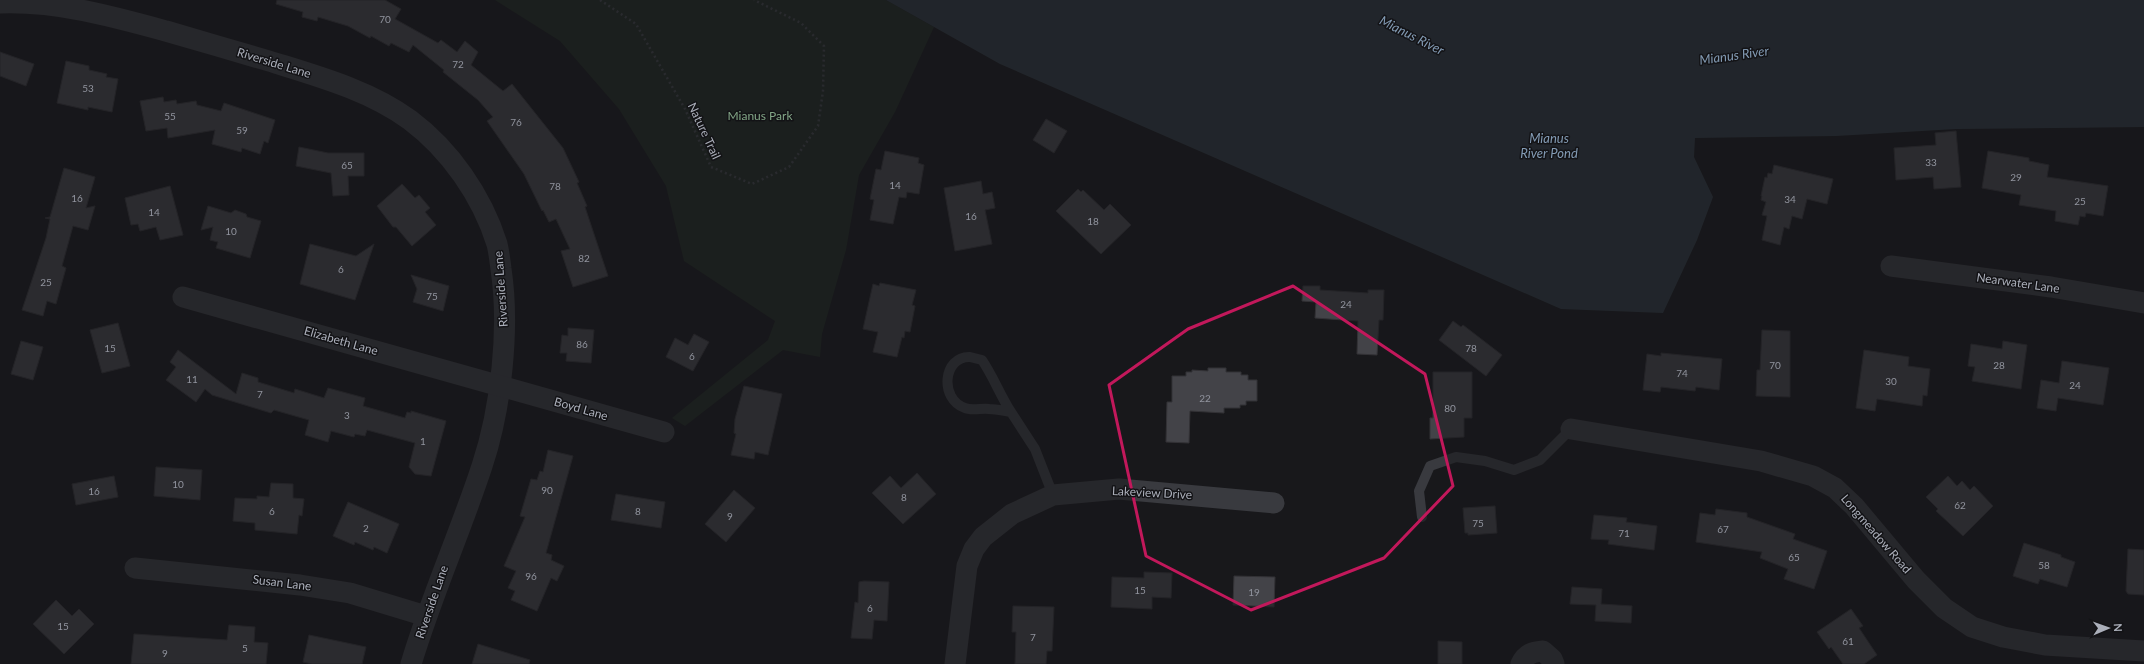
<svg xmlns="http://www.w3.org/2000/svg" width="2144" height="664" font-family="Lato,sans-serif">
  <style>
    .green { fill: #202922 }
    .water { fill: #2e373f }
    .building { fill: #434348; stroke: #333236 }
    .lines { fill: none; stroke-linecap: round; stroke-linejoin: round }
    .path { stroke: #3f4146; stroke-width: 2.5; stroke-dasharray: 2 3; stroke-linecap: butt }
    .service { stroke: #393a3f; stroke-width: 10 }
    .minor { stroke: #393a3f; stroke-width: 21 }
    .marked { fill: none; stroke: #c2185b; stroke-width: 3; stroke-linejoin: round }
    .labels { text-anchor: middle; stroke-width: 3; stroke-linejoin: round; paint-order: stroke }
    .number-label { font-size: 10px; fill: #91949e }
    .street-label { font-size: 12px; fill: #abafba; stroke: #131316 }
    .park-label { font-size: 12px; fill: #82a586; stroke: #131316 }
    .water-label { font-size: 13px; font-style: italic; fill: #839bb4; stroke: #131316 }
  </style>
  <rect width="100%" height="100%" fill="#18181b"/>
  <path class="green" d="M 495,0 L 886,0 L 934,27 L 895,112 L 859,175 L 846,250 L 822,334 L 820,357 L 783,350 L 685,426 L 672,418 L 768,340 L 775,321 L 684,261 L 666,186 L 619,109 L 560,41 Z"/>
  <path class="water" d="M 886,0 L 2144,0 L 2144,127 L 1956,129 L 1836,136 L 1695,138 L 1694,157 L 1713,197 L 1697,240 L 1663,313 L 1561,309 L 1000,64 Z"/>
  <g class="building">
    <path d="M 277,0 L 385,0 L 401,9 L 395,19 L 438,43 L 441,40 L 457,52 L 465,41 L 478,52 L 471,65 L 503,91 L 512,84 L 563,148 L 579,182 L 577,183 L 587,206 L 585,207 L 608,276 L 573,287 L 561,251 L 570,249 L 556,219 L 549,222 L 543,210 L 542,211 L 524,174 L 487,121 L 493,117 L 478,100 L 443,72 L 444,70 L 413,45 L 409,52 L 391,43 L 389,46 L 371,36 L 370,38 L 348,26 L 318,17 L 317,21 L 302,17 L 303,12 L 276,4 Z"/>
    <path d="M 0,52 L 34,64 L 26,86 L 0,76 Z"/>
    <path d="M 66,61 L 89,66 L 89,70 L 107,74 L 106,77 L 118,79 L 112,112 L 88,107 L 88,110 L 57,103 Z"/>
    <path d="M 163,97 L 164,102 L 176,100 L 177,104 L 196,101 L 197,105 L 221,111 L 224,103 L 275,120 L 268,143 L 264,141 L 260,154 L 242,148 L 241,152 L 212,144 L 215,130 L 168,138 L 167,128 L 146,131 L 140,101 Z"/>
    <path d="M 1046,119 L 1067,131 L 1054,153 L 1033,140 Z"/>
    <path d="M 1956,131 L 1961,187 L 1934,189 L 1933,177 L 1896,180 L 1894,148 L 1936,145 L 1935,133 Z"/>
    <path d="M 299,147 L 328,153 L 364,153 L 364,176 L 348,176 L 349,195 L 333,196 L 331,173 L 296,166 Z"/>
    <path d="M 885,151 L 919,158 L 918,163 L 924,165 L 919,194 L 907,192 L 906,198 L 899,197 L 893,224 L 870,220 L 874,200 L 870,199 L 876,169 L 881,170 Z"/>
    <path d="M 1988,151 L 2029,158 L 2029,161 L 2049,165 L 2047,177 L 2108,186 L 2103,216 L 2086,213 L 2085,217 L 2080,216 L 2078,225 L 2055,221 L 2056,211 L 2019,205 L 2021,195 L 1982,188 Z"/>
    <path d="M 1774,165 L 1833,179 L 1827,204 L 1807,199 L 1802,219 L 1792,216 L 1789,229 L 1784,227 L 1780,245 L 1762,240 L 1767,216 L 1762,215 L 1766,202 L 1761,200 L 1762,196 L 1761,196 L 1765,177 L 1767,178 L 1768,173 L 1772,174 Z"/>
    <path d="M 64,168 L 95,177 L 86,208 L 95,206 L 88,230 L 73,226 L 62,266 L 66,268 L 56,304 L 47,301 L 43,316 L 22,310 L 46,238 L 50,219 L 45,218 L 50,217 Z"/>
    <path d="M 981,181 L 983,194 L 992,192 L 995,208 L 985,210 L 992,244 L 955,251 L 944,188 Z"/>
    <path d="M 402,184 L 415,198 L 419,195 L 430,208 L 425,212 L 436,225 L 412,246 L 396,227 L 393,227 L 377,206 Z"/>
    <path d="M 170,186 L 183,235 L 160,240 L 156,227 L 140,231 L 138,224 L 131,225 L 125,198 Z"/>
    <path d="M 1078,189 L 1081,192 L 1083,190 L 1104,210 L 1110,204 L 1131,225 L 1101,254 L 1056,211 Z"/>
    <path d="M 208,206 L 231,213 L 235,210 L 246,214 L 247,217 L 261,221 L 250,258 L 216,248 L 218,242 L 210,240 L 213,227 L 201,230 Z"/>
    <path d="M 310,244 L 356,256 L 374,244 L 355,300 L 300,284 Z"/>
    <path d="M 411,275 L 449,286 L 443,311 L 413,302 L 417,289 Z"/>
    <path d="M 880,283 L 916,290 L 912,305 L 915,306 L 910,332 L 905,331 L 904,338 L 902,337 L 897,357 L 873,352 L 878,332 L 863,329 L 873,284 L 879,286 Z"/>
    <path d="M 1303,286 L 1320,286 L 1320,290 L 1368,293 L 1368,290 L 1384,290 L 1383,320 L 1379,320 L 1377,355 L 1357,354 L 1358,321 L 1315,318 L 1316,302 L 1302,301 Z"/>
    <path d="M 1453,321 L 1461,327 L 1463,325 L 1502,355 L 1486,376 L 1439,340 Z"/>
    <path d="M 118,323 L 130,366 L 102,373 L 90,330 Z"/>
    <path d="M 568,328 L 594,330 L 591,363 L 566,361 L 567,353 L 560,353 L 562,335 L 568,336 Z"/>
    <path d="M 1762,330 L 1790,331 L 1790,397 L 1756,396 L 1757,370 L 1760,370 Z"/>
    <path d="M 694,334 L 709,342 L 693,371 L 666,357 L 675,338 L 688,345 Z"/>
    <path d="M 21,341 L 43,347 L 33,380 L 11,374 Z"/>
    <path d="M 2003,341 L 2027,345 L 2021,389 L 1972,381 L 1975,367 L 1968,366 L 1971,344 L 2002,349 Z"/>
    <path d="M 178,350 L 236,394 L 242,373 L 258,378 L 258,382 L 294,393 L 295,389 L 324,398 L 328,388 L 365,398 L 363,406 L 405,418 L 407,412 L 411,413 L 411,411 L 446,421 L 431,476 L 415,474 L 409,467 L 415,443 L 367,430 L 365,436 L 355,434 L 354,437 L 331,431 L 328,442 L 305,435 L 309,420 L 274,410 L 271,413 L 212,395 L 205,389 L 196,402 L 166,380 L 176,367 L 170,362 Z"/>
    <path d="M 1864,350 L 1909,357 L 1908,366 L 1930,369 L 1927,396 L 1923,395 L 1922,406 L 1877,399 L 1875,411 L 1856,408 Z"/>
    <path d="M 1661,353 L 1722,359 L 1719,390 L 1696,387 L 1695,391 L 1661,387 L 1660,392 L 1643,390 L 1647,354 L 1661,356 Z"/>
    <path d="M 2062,361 L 2109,368 L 2103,405 L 2058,398 L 2056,411 L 2037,408 L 2041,380 L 2059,383 Z"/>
    <path d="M 1208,368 L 1226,368 L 1226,372 L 1241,372 L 1241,375 L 1248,375 L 1248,380 L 1257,380 L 1257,401 L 1246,401 L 1246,405 L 1240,405 L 1240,408 L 1224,408 L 1224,413 L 1190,411 L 1189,443 L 1166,442 L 1167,402 L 1172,402 L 1172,376 L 1186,376 L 1186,372 L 1192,372 L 1192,370 L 1208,371 Z"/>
    <path d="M 1433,372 L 1472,372 L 1472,418 L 1464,418 L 1464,437 L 1430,439 L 1430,418 L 1433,418 Z"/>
    <path d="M 744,386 L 782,394 L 768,455 L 755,452 L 754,459 L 731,455 L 736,434 L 734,433 L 735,419 Z"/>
    <path d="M 548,450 L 573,456 L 546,553 L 552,555 L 551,560 L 564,566 L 557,581 L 551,578 L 537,611 L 511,600 L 515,591 L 508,588 L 516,571 L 504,566 L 525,517 L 520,516 L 531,479 L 537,480 L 540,471 L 543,472 Z"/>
    <path d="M 156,467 L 202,470 L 200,500 L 154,496 Z"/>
    <path d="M 917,473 L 936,494 L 903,524 L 872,493 L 890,476 L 901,488 Z"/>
    <path d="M 114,476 L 118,497 L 76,505 L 72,484 Z"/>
    <path d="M 1948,476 L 1957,486 L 1962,481 L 1970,490 L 1974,486 L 1993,506 L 1963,536 L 1936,511 L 1938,509 L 1926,497 Z"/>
    <path d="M 271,483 L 293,484 L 293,498 L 304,499 L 302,516 L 299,515 L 297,534 L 255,530 L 255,523 L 233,521 L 235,498 L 257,499 L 257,496 L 269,497 Z"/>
    <path d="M 734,490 L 755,508 L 726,542 L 705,524 Z"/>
    <path d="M 616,494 L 665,502 L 661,528 L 611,520 Z"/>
    <path d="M 348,502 L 399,524 L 387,553 L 374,547 L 373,550 L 355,542 L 354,545 L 333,536 Z"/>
    <path d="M 1495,506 L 1497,533 L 1468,535 L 1468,533 L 1465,533 L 1463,508 Z"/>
    <path d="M 1716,509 L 1747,513 L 1747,517 L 1795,534 L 1793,539 L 1827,551 L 1814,589 L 1784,579 L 1788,569 L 1760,558 L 1762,552 L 1696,542 L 1700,513 L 1715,515 Z"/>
    <path d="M 1594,515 L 1627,518 L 1626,522 L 1657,526 L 1654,550 L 1608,544 L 1609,540 L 1591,539 Z"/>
    <path d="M 2024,543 L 2061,555 L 2061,557 L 2075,562 L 2067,587 L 2040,579 L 2038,584 L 2013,576 Z"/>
    <path d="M 2128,549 L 2144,550 L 2144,595 L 2128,594 L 2126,591 Z"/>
    <path d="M 1144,572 L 1172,573 L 1171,598 L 1152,597 L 1152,609 L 1111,607 L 1112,577 L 1144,578 Z"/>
    <path d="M 1234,576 L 1275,577 L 1274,607 L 1233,605 Z"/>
    <path d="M 864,581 L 889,582 L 887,621 L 874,620 L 872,639 L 851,638 L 855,602 L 858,603 L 859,582 Z"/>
    <path d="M 1572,587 L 1602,589 L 1601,604 L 1632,606 L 1631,623 L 1595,621 L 1596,605 L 1570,604 Z"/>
    <path d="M 56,600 L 72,616 L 79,609 L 94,624 L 64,654 L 33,624 Z"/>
    <path d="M 1013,606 L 1054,607 L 1052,651 L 1047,651 L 1046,664 L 1015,664 L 1016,632 L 1012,632 Z"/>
    <path d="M 1851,609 L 1863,626 L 1859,628 L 1877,655 L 1864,664 L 1843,664 L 1831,647 L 1829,649 L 1817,632 Z"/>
    <path d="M 229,625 L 255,627 L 254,642 L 268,643 L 266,664 L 131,664 L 134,634 L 227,640 Z"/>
    <path d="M 309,635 L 366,647 L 362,664 L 312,664 L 303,662 Z"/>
    <path d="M 1438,641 L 1462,642 L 1462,664 L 1438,664 Z"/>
    <path d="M 478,644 L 530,660 L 529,664 L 472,664 Z"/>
  </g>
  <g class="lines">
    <path class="path" d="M 600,0 L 636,24 L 685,109 L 711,167 L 752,184 L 789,167 L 818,126 L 823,91 L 824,46 L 801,23 L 754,0"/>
    <g class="service">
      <path d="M 1011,412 C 1000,395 993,376 982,360 C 978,359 974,358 970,357 C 943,356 939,399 965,408 C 971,411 982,408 989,409 C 996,409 1004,411 1011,412 L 1035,449 L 1053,495"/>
      <path d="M 1422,517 L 1419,491 L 1430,466 L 1456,457 L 1485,461 L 1514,470 L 1540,460 L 1571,429"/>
    </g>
    <g class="minor">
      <path d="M 0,3 C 57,1 111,16 166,31 C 200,41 235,51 269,61 C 317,76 369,90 410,120 C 450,150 482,196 497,244 C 499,252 500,261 501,269 C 510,329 501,409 482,466 C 460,533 431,597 411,664"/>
      <path d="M 1891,266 L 2051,287 L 2144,303"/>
      <path d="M 183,297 L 664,432"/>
      <path d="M 1571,429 L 1761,461 L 1813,476 L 1835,488 L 1854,506 L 1916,580 L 1944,608 L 1972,627 L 2003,637 L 2045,645 L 2144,651"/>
      <path d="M 135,568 L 300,585 L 350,593 L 426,616"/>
      <path d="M 955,664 L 967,566 L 974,549 L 983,537 L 1012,514 L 1053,495 L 1119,489 L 1274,503"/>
      <path d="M 1521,664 C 1526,654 1532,652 1543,651 L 1552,659 L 1554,664"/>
    </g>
  </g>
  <path d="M0 0H2144V664H0ZM 1293,286 L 1425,374 L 1453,486 L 1384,558 L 1251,610 L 1146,556 L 1109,385 L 1188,329 Z" fill="#18181b" fill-opacity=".55" fill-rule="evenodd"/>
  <path class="marked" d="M 1293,286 L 1425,374 L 1453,486 L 1384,558 L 1251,610 L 1146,556 L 1109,385 L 1188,329 Z"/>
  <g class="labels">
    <g class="number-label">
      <text x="385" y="23">70</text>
      <text x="458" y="68">72</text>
      <text x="88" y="92">53</text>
      <text x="170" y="120">55</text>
      <text x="516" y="126">76</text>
      <text x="242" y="134">59</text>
      <text x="1931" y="166">33</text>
      <text x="347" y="169">65</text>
      <text x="2016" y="181">29</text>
      <text x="895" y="189">14</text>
      <text x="555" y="190">78</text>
      <text x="77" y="202">16</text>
      <text x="1790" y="203">34</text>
      <text x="2080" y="205">25</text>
      <text x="154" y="216">14</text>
      <text x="971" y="220">16</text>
      <text x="1093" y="225">18</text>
      <text x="231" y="235">10</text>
      <text x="584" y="262">82</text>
      <text x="341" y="273">6</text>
      <text x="46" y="286">25</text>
      <text x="432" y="300">75</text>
      <text x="1346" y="308">24</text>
      <text x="582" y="348">86</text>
      <text x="110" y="352">15</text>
      <text x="1471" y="352">78</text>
      <text x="692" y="360">6</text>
      <text x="1775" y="369">70</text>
      <text x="1999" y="369">28</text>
      <text x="1682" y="377">74</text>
      <text x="192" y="383">11</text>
      <text x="1891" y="385">30</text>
      <text x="2075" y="389">24</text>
      <text x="260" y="398">7</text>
      <text x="1205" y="402">22</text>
      <text x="1450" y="412">80</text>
      <text x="347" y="419">3</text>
      <text x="423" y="445">1</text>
      <text x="178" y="488">10</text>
      <text x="547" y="494">90</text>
      <text x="94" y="495">16</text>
      <text x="904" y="501">8</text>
      <text x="1960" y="509">62</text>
      <text x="272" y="515">6</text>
      <text x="638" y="515">8</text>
      <text x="730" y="520">9</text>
      <text x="1478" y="527">75</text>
      <text x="366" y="532">2</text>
      <text x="1723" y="533">67</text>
      <text x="1624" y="537">71</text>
      <text x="1794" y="561">65</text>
      <text x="2044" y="569">58</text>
      <text x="531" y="580">96</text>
      <text x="1140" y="594">15</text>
      <text x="1254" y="596">19</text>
      <text x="870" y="612">6</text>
      <text x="63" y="630">15</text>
      <text x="1033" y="641">7</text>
      <text x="1848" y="645">61</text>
      <text x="245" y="652">5</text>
      <text x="165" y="657">9</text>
    </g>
    <g class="street-label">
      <text transform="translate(274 63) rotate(17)" y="4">Riverside Lane</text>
      <text transform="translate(704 131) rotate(65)" y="4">Nature Trail</text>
      <text transform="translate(2018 283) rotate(8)" y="4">Nearwater Lane</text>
      <text transform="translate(501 289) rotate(-94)" y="4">Riverside Lane</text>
      <text transform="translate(341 341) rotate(16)" y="4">Elizabeth Lane</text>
      <text transform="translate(581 409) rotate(16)" y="4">Boyd Lane</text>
      <text transform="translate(1152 493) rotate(3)" y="4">Lakeview Drive</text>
      <text transform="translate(1876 534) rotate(49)" y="4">Longmeadow Road</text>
      <text transform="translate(282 583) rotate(7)" y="4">Susan Lane</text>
      <text transform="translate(432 602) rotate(-71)" y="4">Riverside Lane</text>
    </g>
    <g class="park-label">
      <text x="760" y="120">Mianus Park</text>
    </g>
    <g class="water-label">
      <text transform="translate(1412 35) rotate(27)" y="5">Mianus River</text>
      <text transform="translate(1734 55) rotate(-8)" y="5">Mianus River</text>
      <text x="1549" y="143">Mianus<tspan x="1549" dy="15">River Pond</tspan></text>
    </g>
  </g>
  <g transform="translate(2108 628) rotate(88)" stroke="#131316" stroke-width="3" paint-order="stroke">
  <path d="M0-3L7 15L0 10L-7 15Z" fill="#abafba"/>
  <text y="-6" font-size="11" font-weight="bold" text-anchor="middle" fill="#abafba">N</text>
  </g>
</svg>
